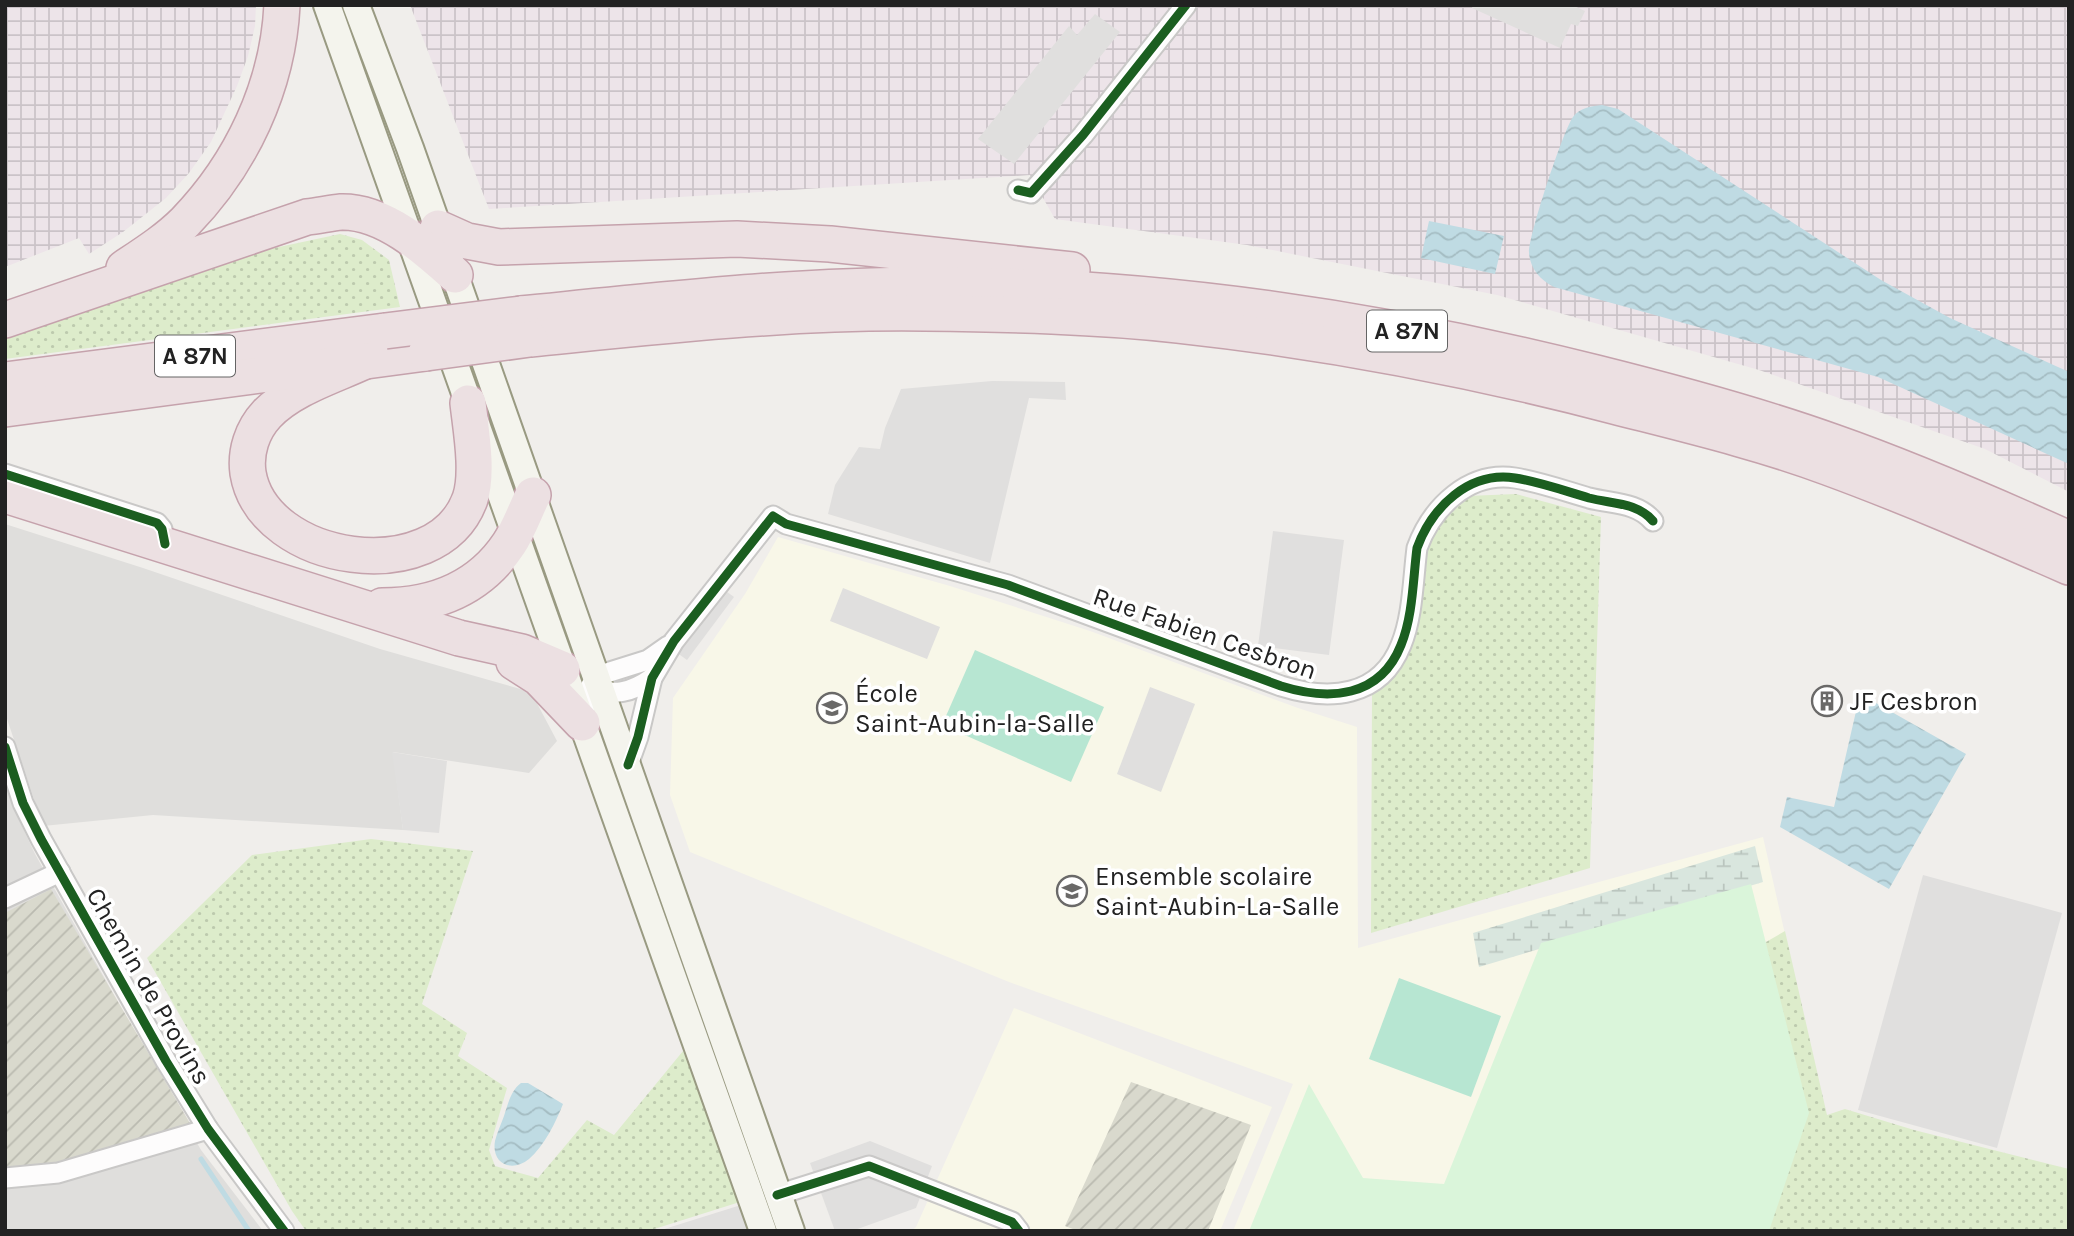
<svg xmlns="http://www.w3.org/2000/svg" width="2074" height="1236" font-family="Karla,sans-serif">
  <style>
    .residential { fill: #dfdedc }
    .industrial { fill: url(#industrial-grid) }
    .education { fill: #f8f7e8 }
    .construction { fill: url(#construction-furrows) }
    .grass { fill: url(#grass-dots) }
    .wetland { fill: url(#wetland-marsh) }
    .park { fill: #daf5da }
    .pitch { fill: #b7e6d2 }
    .parking { fill: #e0dfde }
    .water { fill: url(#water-waves) }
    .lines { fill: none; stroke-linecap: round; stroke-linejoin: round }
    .stream { stroke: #bfdbe3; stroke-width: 5 }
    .minor-casing { stroke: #c9c8c7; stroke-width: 23 }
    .secondary-casing { stroke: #999a82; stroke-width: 30 }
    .motorway-casing { stroke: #c5a2ac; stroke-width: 38 }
    .minor { stroke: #fdfcfc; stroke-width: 19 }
    .secondary { stroke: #f4f4ed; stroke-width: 26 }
    .motorway { stroke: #ece0e2; stroke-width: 35 }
    .motorway-bridge-casing { stroke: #c5a2ac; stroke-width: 38; stroke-linecap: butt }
    .motorway-bridge { stroke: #ece0e2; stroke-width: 35 }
    .cycleway-casing { stroke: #fff; stroke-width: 13 }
    .cycleway { stroke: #1b5e20; stroke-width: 9 }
    .labels { text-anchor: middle; stroke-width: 7; stroke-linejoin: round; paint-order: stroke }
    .shield { fill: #fff; stroke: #646464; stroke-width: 2 }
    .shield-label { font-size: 24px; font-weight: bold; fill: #222 }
    .street-label { font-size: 26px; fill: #222; stroke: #fff }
    .poi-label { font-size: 26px; fill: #222; stroke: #fff; text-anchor: start }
  </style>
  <defs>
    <pattern id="industrial-grid" width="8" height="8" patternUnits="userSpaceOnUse" patternTransform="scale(1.75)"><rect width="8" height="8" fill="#ede4e9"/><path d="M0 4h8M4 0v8" fill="none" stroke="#cbc3c8"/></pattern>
    <pattern id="construction-furrows" width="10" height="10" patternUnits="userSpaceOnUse" patternTransform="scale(1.75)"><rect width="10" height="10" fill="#d9d9cd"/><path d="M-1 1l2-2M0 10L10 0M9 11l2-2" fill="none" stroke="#babab0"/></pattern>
    <pattern id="grass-dots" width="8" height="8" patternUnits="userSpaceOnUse" patternTransform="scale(1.75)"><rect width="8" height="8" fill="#ddeccb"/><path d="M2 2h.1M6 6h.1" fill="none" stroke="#bdcaae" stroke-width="1.8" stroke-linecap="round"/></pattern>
    <pattern id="wetland-marsh" width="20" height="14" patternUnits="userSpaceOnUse" patternTransform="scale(1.75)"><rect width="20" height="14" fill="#d9e6de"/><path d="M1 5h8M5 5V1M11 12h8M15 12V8" fill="none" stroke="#bac5be"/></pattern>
    <pattern id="water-waves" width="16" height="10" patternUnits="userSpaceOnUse" patternTransform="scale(1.75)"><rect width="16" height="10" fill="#bfdbe3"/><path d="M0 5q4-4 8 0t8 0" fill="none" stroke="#a4bcc2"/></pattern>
  </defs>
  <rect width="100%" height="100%" fill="#f0eeeb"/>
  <g class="residential">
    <path d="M 5,524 L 143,568 L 380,649 L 531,692 L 557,741 L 529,773 L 393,752 L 403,830 L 153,815 L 43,826 L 5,713 Z"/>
    <path d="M 5,777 L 20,822 L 35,854 L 201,1150 L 263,1231 L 5,1231 Z"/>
  </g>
  <g class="industrial">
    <path d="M 5,5 L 256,5 L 255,26 L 248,56 L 237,86 L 211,142 L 189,173 L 166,198 L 123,232 L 89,254 L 79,238 L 5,267 Z"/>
    <path d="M 410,5 L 2069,5 L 2069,492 L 1985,449 L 1759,370 L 1497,295 L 1247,245 L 1055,219 L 1030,175 L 489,209 Z"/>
  </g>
  <g class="education">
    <path d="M 778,537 L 950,586 L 1090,631 L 1298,708 L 1357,727 L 1358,948 L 1763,837 L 1826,1115 L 1784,1231 L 1233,1231 L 1293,1084 L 1009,982 L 690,852 L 670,795 L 673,698 L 745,594 Z"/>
    <path d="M 1014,1008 L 1272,1107 L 1220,1231 L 911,1231 L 916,1227 Z"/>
  </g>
  <g class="construction">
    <path d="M 51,889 L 200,1140 L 5,1187 L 5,913 Z"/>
    <path d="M 1131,1082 L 1251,1125 L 1208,1231 L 1078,1231 L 1065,1226 Z"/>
  </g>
  <g class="grass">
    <path d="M 340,234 L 362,240 L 389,260 L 400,307 L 5,359 L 5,339 L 265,250 Z"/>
    <path d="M 1516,494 L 1601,517 L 1590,868 L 1371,933 L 1372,692 L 1408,653 L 1425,546 L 1450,510 L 1467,496 Z"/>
    <path d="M 371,839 L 473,851 L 422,1004 L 467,1033 L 458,1056 L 507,1088 L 489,1150 L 495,1166 L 538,1178 L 587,1120 L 614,1135 L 683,1051 L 743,1201 L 648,1231 L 306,1231 L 292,1211 L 147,958 L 252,855 Z"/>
    <path d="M 1785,931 L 1827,1115 L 1845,1109 L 1914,1130 L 2069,1169 L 2069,1231 L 1612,1231 L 1738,999 L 1766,942 Z"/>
  </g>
  <path class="wetland" d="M 1755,846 L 1763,882 L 1479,967 L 1473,933 Z"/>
  <path class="park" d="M 1751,884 L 1809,1113 L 1769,1231 L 1249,1231 L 1309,1084 L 1363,1178 L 1444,1184 L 1541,943 Z"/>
  <g class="pitch">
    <path d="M 975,650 L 1104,707 L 1071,782 L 942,725 Z"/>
    <path d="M 1399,978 L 1501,1016 L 1471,1097 L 1369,1059 Z"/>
  </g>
  <g class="parking">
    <path d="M 1473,5 L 1572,5 L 1585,11 L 1578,26 L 1571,24 L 1560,48 L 1472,8 Z"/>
    <path d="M 1095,14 L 1120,32 L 1014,164 L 978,139 L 1069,26 L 1077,35 Z"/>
    <path d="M 992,381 L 1065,382 L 1066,400 L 1029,398 L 990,563 L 828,514 L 835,485 L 859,447 L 880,449 L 885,428 L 901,389 Z"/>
    <path d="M 1273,531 L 1344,540 L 1329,655 L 1258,646 Z"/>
    <path d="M 843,588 L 940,627 L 927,659 L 830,621 Z"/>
    <path d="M 723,589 L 734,597 L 687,660 L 676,652 Z"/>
    <path d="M 1150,687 L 1195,704 L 1161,792 L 1117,774 Z"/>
    <path d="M 392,752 L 447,761 L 439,833 L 403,830 Z"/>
    <path d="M 1923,875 L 2062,913 L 1997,1148 L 1858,1110 Z"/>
    <path d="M 870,1141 L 932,1166 L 916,1208 L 852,1231 L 835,1231 L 810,1163 Z"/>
    <path d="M 741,1205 L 753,1231 L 658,1231 Z"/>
  </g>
  <g class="water">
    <path d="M 1602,105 L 1618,109 L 1881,280 L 1950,318 L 2069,372 L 2069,464 L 1878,377 L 1554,287 C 1540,280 1530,268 1529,253 C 1528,237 1563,131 1573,117 C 1579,108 1592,106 1602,105 Z"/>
    <path d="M 1429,221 L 1504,236 L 1495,274 L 1421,258 Z"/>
    <path d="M 1860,694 L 1966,754 L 1889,889 L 1780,827 L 1787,797 L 1834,807 Z"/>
    <path d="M 521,1083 L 528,1083 L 563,1104 C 556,1122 544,1146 529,1159 C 512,1173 491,1164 495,1141 C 497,1133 501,1124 504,1116 C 508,1104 511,1090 521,1083 Z"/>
  </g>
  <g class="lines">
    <path class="stream" d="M 201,1159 L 249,1231"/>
    <g class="minor-casing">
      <g id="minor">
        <path d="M 1018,190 L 1031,193 L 1083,135 L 1186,5"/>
        <path d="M 5,474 L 157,523 L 162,529 L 165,544"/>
        <path d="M 591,687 C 614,697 632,692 652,678"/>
        <path d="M 582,723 L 590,687 L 597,676 L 648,660 L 668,646"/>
        <path d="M 5,747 L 23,803 L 41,839 L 166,1061 L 208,1129 L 284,1231"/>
        <path d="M 628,765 L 638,737 L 652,678 L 674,641 L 773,516 L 786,524 L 1008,585 L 1281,686 C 1329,701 1380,698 1401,645 C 1413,616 1413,579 1417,548 C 1432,507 1469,471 1515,478 C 1540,482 1565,491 1589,498 C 1612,504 1637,502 1653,521"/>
        <path d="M 5,898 L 60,872"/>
        <path d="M 5,1178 L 58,1173 L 208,1129"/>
        <path d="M 777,1195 L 869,1166 L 1012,1222 L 1019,1231"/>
      </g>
    </g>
    <g class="secondary-casing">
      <g id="secondary">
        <path d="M 327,5 L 763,1231"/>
        <path d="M 356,5 L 410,148 L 791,1231"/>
      </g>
    </g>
    <g class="motorway-casing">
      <g id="motorway">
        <path d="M 438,228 L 467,241 L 499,247 L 737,239 L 830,244 L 1072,270"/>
        <path d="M 124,268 C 145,254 167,240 185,222 C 241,164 278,87 282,5"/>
        <path d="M 521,314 C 661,300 801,284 942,285 C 1163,286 1382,319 1596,373 C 1676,393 1755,414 1833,442 C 1913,470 1991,504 2069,539"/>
        <path d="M 5,320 L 307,217 C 318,216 330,213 341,212 C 384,211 425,248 455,275"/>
        <path d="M 530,339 C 661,326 793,311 925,313 C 1009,314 1095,316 1178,325 C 1325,341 1472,369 1614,406 C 1684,424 1760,442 1827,467 C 1909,497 1989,532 2069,567"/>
        <path d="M 365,361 C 333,376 292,388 267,414 C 252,430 245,452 248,473 C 263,564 437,590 470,499 C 479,473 471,430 468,403"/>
        <path d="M 5,380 L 385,331"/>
        <path d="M 5,409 L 426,353"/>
        <path d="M 5,495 L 459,638 L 522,652 L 562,669"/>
        <path d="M 382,606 C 434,606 479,589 509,544 C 519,529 525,511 533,495"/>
        <path d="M 514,662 L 539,678 L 582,723"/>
      </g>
    </g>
    <use href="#minor" class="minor"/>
    <use href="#secondary" class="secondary"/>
    <use href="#motorway" class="motorway"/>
    <g class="motorway-bridge-casing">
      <g id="motorway-bridge">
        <path d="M 385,331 L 521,314"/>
        <path d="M 426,353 L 530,339"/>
      </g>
    </g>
    <use href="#motorway-bridge" class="motorway-bridge"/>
    <g class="cycleway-casing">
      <g id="cycleway">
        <path d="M 1018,190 L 1031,193 L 1083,135 L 1186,5"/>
        <path d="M 5,474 L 157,523 L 162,529 L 165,544"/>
        <path d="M 5,747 L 23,803 L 41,839 L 166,1061 L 208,1129 L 284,1231"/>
        <path d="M 628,765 L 638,737 L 652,678 L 674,641 L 773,516 L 786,524 L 1008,585 L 1281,686 C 1329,701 1380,698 1401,645 C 1413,616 1413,579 1417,548 C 1432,507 1469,471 1515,478 C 1540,482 1565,491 1589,498 C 1612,504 1637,502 1653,521"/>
        <path d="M 777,1195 L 869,1166 L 1012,1222 L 1019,1231"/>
      </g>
    </g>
    <use href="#cycleway" class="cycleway"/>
  </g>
  <defs>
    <g id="building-ring" transform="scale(1.575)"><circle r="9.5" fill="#fff" stroke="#6a6968" stroke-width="1.5"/><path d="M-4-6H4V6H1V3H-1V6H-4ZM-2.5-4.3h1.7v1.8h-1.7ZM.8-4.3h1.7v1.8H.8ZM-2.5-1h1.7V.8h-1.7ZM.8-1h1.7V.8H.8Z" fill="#6a6968"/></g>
    <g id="school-ring" transform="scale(1.575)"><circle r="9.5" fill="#fff" stroke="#6a6968" stroke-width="1.5"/><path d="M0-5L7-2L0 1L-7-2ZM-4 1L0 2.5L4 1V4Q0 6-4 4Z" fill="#6a6968"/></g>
  </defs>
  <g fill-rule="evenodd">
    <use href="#building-ring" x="1827" y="701"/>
    <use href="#school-ring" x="832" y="708"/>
    <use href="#school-ring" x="1072" y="891"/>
  </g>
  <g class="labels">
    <g class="shield">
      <rect x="1367" y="310.5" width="80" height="41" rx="5"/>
      <rect x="155" y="335.5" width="80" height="41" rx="5"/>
    </g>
    <g class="shield-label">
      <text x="1407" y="339">A 87N</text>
      <text x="195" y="364">A 87N</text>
    </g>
    <g class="street-label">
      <text transform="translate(1205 633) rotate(19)" y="9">Rue Fabien Cesbron</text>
      <text transform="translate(149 986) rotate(60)" y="9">Chemin de Provins</text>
    </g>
    <g class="poi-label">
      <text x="855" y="702">École<tspan x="855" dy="30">Saint-Aubin-la-Salle</tspan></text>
      <text x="1850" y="710">JF Cesbron</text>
      <text x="1095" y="885">Ensemble scolaire<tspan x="1095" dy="30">Saint-Aubin-La-Salle</tspan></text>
    </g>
  </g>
  <rect width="2074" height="1236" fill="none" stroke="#222222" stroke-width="14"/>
</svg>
